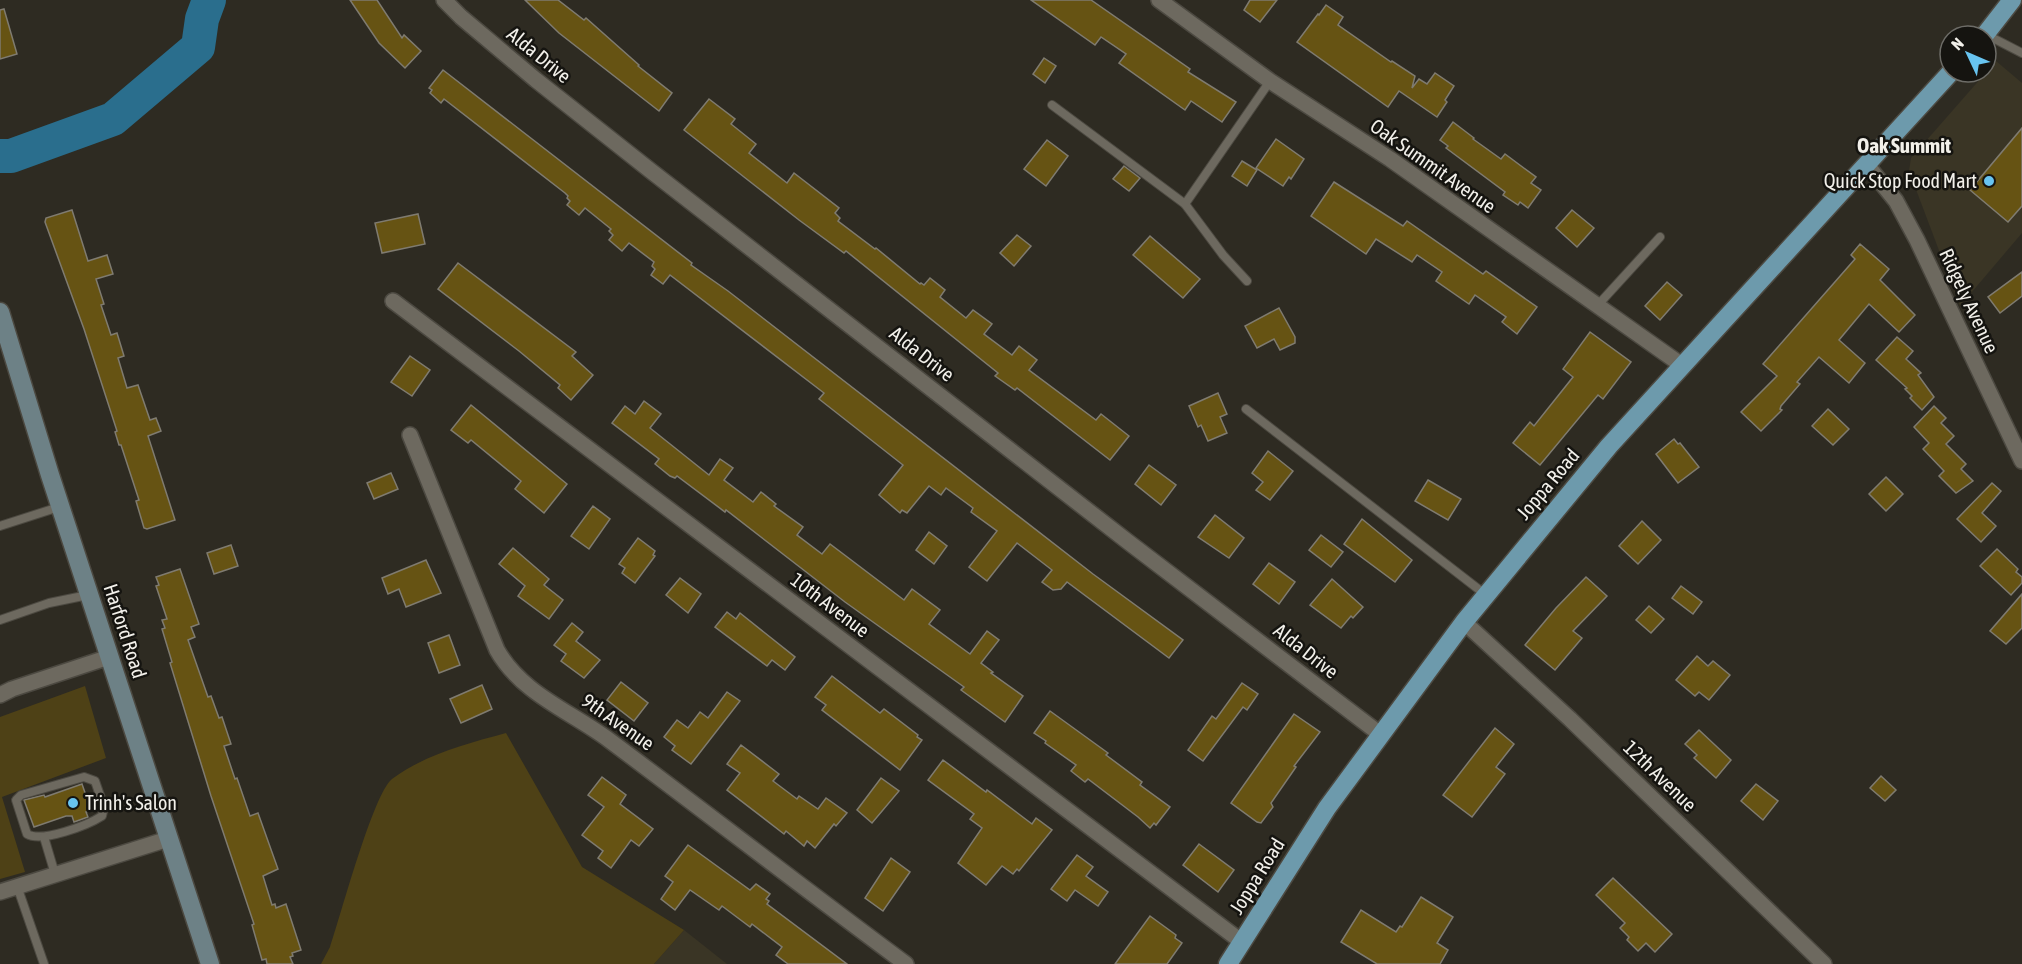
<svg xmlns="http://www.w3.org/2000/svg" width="2022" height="964" font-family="'Asap Condensed',sans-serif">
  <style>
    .built { fill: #3a3525 }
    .green { fill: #4e4116 }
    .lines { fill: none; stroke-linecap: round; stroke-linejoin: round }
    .river { stroke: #2a6e8d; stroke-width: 34 }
    .building { fill: #665313; stroke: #7f7b70; stroke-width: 1.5 }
    .lane-casing { stroke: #4c4941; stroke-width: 10 }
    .street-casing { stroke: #4c4941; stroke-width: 18 }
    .secondary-casing { stroke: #4c4941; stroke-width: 21 }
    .primary-casing { stroke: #4c4941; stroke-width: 21 }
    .lane { stroke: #6d695f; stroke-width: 8 }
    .street { stroke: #6d695f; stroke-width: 15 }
    .secondary { stroke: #6d8186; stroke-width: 18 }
    .primary { stroke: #6d9aac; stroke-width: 18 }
    .poi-dot { fill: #68c4f0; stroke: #151410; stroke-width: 2 }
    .labels { text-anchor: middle; stroke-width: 5; stroke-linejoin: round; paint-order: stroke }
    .street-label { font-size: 20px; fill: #f2f0ea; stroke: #151410 }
    .poi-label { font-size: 20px; fill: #f2f0ea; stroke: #151410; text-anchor: end }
    .neighbourhood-label { font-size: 21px; font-weight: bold; fill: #f2f0ea; stroke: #151410 }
  </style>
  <rect width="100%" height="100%" fill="#2e2b22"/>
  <g class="built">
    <path d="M 1996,61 L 2022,83 L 2022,233 L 1960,306 L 1909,171 L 1911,158 Z"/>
    <path d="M 684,930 L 727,964 L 654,964 Z"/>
  </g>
  <g class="green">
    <path d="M 85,686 L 106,758 L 2,797 L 25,872 L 0,879 L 0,717 Z"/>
    <path d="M 506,733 L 582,867 L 684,930 L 654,964 L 321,964 L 330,947 C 340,918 373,794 392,779 C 426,754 466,744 506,733 Z"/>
  </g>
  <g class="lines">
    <path class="river" d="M 0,156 L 11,156 L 113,119 L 198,47 L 202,19 L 209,0"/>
  </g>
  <g class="building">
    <path d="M 350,0 L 377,0 L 402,38 L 404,35 L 421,51 L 405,68 L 379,43 Z"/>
    <path d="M 525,0 L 558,0 L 584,20 L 586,18 L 639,65 L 638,66 L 672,93 L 659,111 L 559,33 Z"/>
    <path d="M 1031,0 L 1091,0 L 1190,69 L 1188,72 L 1236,102 L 1222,122 L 1191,101 L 1185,110 L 1119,63 L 1126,54 L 1101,37 L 1095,45 Z"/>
    <path d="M 1250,0 L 1277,0 L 1260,22 L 1244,10 Z"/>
    <path d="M 1326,5 L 1343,17 L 1338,25 L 1391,62 L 1392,61 L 1415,76 L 1412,88 L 1419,79 L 1427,84 L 1435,73 L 1454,86 L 1445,100 L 1447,102 L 1437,117 L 1399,91 L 1388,107 L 1297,42 L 1318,14 L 1319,15 Z"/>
    <path d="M 4,9 L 17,54 L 0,59 L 0,10 Z"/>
    <path d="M 1044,58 L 1056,66 L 1045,83 L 1033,74 Z"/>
    <path d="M 443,70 L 692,263 L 691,265 L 728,291 L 1093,574 L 1183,640 L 1169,658 L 1067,582 L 1061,589 L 1053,590 L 1042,582 L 1052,570 L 1017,543 L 987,581 L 969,567 L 997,531 L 971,512 L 973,508 L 946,488 L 941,495 L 929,486 L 907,513 L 902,510 L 900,513 L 879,495 L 903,465 L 819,399 L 824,393 L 670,275 L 663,284 L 651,275 L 655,269 L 652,266 L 654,262 L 629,243 L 622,251 L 609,240 L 613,235 L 609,231 L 611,229 L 585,208 L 579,215 L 567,205 L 570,201 L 567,198 L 568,196 L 565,193 L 444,99 L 441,103 L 430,93 L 432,90 L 429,88 Z"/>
    <path d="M 709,99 L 735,119 L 731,124 L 756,144 L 749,153 L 787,183 L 794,173 L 839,208 L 835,213 L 840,218 L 838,221 L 875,249 L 876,248 L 920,284 L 921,283 L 924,285 L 930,278 L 945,290 L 940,297 L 966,318 L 973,310 L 992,324 L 984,334 L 1012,355 L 1019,346 L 1037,360 L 1029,370 L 1096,420 L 1101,414 L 1129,436 L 1110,460 L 1017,388 L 1015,390 L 995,376 L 998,373 L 846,251 L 844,253 L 799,220 L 684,130 Z"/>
    <path d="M 1453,122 L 1474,138 L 1473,139 L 1501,159 L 1505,154 L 1536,177 L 1531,183 L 1541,190 L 1528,208 L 1520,202 L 1518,205 L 1503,195 L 1505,192 L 1446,148 L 1448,146 L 1440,140 Z"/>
    <path d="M 2022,128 L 2022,206 L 2008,222 L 1970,190 Z"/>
    <path d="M 1276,139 L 1304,159 L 1291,179 L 1289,177 L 1283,186 L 1256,168 Z"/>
    <path d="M 1047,140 L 1068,156 L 1046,186 L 1024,169 Z"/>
    <path d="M 1242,161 L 1257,170 L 1247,186 L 1232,176 Z"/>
    <path d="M 1124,166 L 1140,178 L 1129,191 L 1113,179 Z"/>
    <path d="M 1334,182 L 1403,226 L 1407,221 L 1483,274 L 1486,271 L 1537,307 L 1517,334 L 1502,322 L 1506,317 L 1475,295 L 1469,304 L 1436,281 L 1442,272 L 1417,255 L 1412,262 L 1376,239 L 1366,254 L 1311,216 Z"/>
    <path d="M 72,210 L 88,261 L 107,255 L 113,274 L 96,279 L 104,304 L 101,305 L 111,335 L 117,333 L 124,356 L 118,358 L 127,388 L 138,385 L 150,420 L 156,418 L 161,431 L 148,436 L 175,520 L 147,529 L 144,528 L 136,501 L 139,500 L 121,445 L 119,445 L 115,432 L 117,431 L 84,329 L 45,222 L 46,218 Z"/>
    <path d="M 1572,210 L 1594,228 L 1577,247 L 1556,228 Z"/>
    <path d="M 418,214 L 425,244 L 382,253 L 375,223 Z"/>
    <path d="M 1017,235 L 1031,246 L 1014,266 L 1000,253 Z"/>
    <path d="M 1150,236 L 1200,279 L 1183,298 L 1133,255 Z"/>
    <path d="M 1860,244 L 1889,269 L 1880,280 L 1915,315 L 1899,332 L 1869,304 L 1839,340 L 1865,363 L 1849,383 L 1819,357 L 1797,382 L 1800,384 L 1781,406 L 1780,409 L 1782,410 L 1761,431 L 1741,412 L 1777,376 L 1763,364 L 1855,259 L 1851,255 Z"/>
    <path d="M 458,263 L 576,352 L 572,356 L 593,375 L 571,400 L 558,388 L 560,385 L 519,351 L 438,289 Z"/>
    <path d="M 2022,272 L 2022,296 L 2000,313 L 1988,297 Z"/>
    <path d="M 1667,282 L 1682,295 L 1660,320 L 1645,306 Z"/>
    <path d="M 1279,308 L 1295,337 L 1295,343 L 1280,350 L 1274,339 L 1257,348 L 1245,326 Z"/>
    <path d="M 1590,332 L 1631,362 L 1603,399 L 1598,395 L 1540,465 L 1513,443 L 1530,422 L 1534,426 L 1573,377 L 1563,369 Z"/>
    <path d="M 1897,337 L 1913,351 L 1906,359 L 1921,373 L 1918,375 L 1934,397 L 1922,410 L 1910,398 L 1912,396 L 1905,389 L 1907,388 L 1876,360 Z"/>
    <path d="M 410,356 L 430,370 L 412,396 L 391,382 Z"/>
    <path d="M 1218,393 L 1227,414 L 1220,417 L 1227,433 L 1208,441 L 1201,425 L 1198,427 L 1189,406 Z"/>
    <path d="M 644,401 L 661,414 L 650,428 L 709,475 L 720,459 L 733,468 L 724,480 L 753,502 L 761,492 L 776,504 L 774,506 L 803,527 L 797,535 L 822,554 L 830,544 L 904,600 L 912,589 L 940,610 L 929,624 L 970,654 L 987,631 L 999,640 L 981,663 L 993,672 L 991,673 L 1023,696 L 1005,722 L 961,690 L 964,687 L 845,602 L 726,510 L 725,512 L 677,476 L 675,478 L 670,476 L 655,464 L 659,459 L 612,423 L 625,406 L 635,414 Z"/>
    <path d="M 471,405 L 567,484 L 544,513 L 515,489 L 521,481 L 471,440 L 468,443 L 451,430 Z"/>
    <path d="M 1934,406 L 1946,418 L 1941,423 L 1954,436 L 1946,444 L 1966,464 L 1961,469 L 1973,481 L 1956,493 L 1939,476 L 1944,471 L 1923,449 L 1929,443 L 1914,427 Z"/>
    <path d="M 1828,409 L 1849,429 L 1833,445 L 1812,426 Z"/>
    <path d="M 1674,439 L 1678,444 L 1680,443 L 1699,467 L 1678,483 L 1656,454 Z"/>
    <path d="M 1268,451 L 1293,471 L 1270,500 L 1256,490 L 1263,482 L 1252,473 Z"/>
    <path d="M 1149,465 L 1176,485 L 1161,505 L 1135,484 Z"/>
    <path d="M 391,473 L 398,489 L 374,499 L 367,483 Z"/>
    <path d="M 1886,477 L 1903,494 L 1886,511 L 1869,494 Z"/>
    <path d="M 1428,480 L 1461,499 L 1448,520 L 1415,501 Z"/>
    <path d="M 1992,483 L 2001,491 L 1982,513 L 1996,526 L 1981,542 L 1957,519 Z"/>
    <path d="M 593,506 L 610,519 L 589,549 L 571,536 Z"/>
    <path d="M 1215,515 L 1244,538 L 1229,558 L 1198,537 Z"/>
    <path d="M 1362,519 L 1412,560 L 1395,582 L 1344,544 Z"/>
    <path d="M 1642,521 L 1661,540 L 1638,564 L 1619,546 Z"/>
    <path d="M 929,532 L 947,546 L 934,564 L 916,550 Z"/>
    <path d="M 1321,535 L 1343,552 L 1331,567 L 1309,550 Z"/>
    <path d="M 638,538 L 655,551 L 653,555 L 655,556 L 635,583 L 622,573 L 625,568 L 619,564 Z"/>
    <path d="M 231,545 L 238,566 L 214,574 L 207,553 Z"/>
    <path d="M 513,548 L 549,579 L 544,585 L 563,600 L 549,619 L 518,596 L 525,586 L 499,564 Z"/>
    <path d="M 1997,549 L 2018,569 L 2016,572 L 2022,577 L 2022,583 L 2011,595 L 1980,566 Z"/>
    <path d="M 426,560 L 441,593 L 406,607 L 399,589 L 388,594 L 382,578 Z"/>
    <path d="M 1269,563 L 1295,582 L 1279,604 L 1253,584 Z"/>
    <path d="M 180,569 L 199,624 L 191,627 L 195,637 L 188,640 L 208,697 L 211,696 L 219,718 L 222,717 L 231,744 L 224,746 L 235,779 L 237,778 L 250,816 L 258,813 L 278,869 L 263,876 L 272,905 L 275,904 L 276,908 L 286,904 L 301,950 L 292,953 L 293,956 L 290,957 L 293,964 L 267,964 L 266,959 L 262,960 L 252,925 L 254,924 L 211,796 L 170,663 L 172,662 L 162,629 L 165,628 L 162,620 L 167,619 L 156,586 L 159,585 L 156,577 Z"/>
    <path d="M 1586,577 L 1607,596 L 1573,631 L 1582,638 L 1555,670 L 1525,645 L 1556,608 Z"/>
    <path d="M 680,578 L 701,594 L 688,613 L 666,595 Z"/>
    <path d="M 1332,579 L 1363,607 L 1353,618 L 1351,616 L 1341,628 L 1310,605 Z"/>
    <path d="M 1681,586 L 1702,602 L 1693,614 L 1672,598 Z"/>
    <path d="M 2022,594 L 2022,628 L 2006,644 L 1990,631 Z"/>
    <path d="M 1649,606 L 1664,619 L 1651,633 L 1636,620 Z"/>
    <path d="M 727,612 L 736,619 L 740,613 L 795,657 L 785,670 L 772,660 L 767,666 L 715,627 Z"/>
    <path d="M 572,623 L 583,632 L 576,641 L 600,660 L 584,678 L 561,661 L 566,654 L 554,645 Z"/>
    <path d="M 449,635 L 460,665 L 439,673 L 428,643 Z"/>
    <path d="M 1697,656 L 1708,666 L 1713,661 L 1730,675 L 1709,700 L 1699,692 L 1695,696 L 1676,680 Z"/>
    <path d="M 832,676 L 880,713 L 884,709 L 918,735 L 917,737 L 922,740 L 900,770 L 822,710 L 826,705 L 815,697 Z"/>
    <path d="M 621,682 L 648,703 L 634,721 L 607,700 Z"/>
    <path d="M 1242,683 L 1258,694 L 1247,710 L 1243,707 L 1203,761 L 1188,750 L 1212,716 L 1216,719 Z"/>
    <path d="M 482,685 L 492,709 L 461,723 L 450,699 Z"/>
    <path d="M 727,692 L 740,701 L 691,764 L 672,750 L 675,746 L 664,737 L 677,720 L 688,728 L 700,712 L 708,718 Z"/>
    <path d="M 1050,711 L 1108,753 L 1106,755 L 1142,782 L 1140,785 L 1170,807 L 1156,825 L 1154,823 L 1150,828 L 1138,817 L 1088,779 L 1085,782 L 1071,771 L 1076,765 L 1045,743 L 1046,741 L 1034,733 Z"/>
    <path d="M 1294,714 L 1320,732 L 1294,766 L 1296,767 L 1271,803 L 1273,807 L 1261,823 L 1257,822 L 1231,803 Z"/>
    <path d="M 1495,728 L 1514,744 L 1496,767 L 1505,774 L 1472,817 L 1443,795 Z"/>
    <path d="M 1699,730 L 1731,760 L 1716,778 L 1694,758 L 1697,755 L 1685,744 Z"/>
    <path d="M 741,745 L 779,774 L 773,781 L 797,799 L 799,796 L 818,809 L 826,798 L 847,813 L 836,826 L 834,824 L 815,848 L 807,841 L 804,846 L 786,831 L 784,834 L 727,790 L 740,773 L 727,764 Z"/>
    <path d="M 943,760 L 986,792 L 987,790 L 1032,824 L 1036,818 L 1052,830 L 1019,871 L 1017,869 L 1013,874 L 1002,866 L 986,885 L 958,863 L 982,828 L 970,819 L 974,814 L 928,780 Z"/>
    <path d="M 1881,776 L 1896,790 L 1885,801 L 1870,788 Z"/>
    <path d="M 602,777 L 626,795 L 620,804 L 653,829 L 639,846 L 631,840 L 611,868 L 598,858 L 603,851 L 582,835 L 604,807 L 588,795 Z"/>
    <path d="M 881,778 L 899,791 L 872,823 L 857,810 Z"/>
    <path d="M 82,784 L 91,810 L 86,812 L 88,817 L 74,822 L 72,816 L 66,816 L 34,827 L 24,800 L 44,795 L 45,797 Z"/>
    <path d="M 1756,784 L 1778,801 L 1763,820 L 1741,801 Z"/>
    <path d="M 1199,844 L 1234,870 L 1218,892 L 1183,865 Z"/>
    <path d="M 688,845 L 750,890 L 756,884 L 770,894 L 766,899 L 769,901 L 767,904 L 847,964 L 788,964 L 776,955 L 782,947 L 752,924 L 750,927 L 722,906 L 719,910 L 690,890 L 675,910 L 661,899 L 673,882 L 665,876 Z"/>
    <path d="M 1077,855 L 1093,867 L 1086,876 L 1108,892 L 1098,906 L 1075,890 L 1067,901 L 1051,889 Z"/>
    <path d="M 891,858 L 910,872 L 883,911 L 865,898 Z"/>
    <path d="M 1613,878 L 1672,934 L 1655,952 L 1646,943 L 1638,951 L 1627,940 L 1629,937 L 1620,928 L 1625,923 L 1596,895 Z"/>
    <path d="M 1421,897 L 1453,917 L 1437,943 L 1448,950 L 1440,964 L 1377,964 L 1341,942 L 1361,910 L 1396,932 L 1400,926 L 1402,927 Z"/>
    <path d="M 1150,916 L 1176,935 L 1175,938 L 1182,943 L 1167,964 L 1115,964 Z"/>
  </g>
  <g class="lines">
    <g class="lane-casing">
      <g id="lane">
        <path d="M 1987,35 L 2022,53"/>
        <path d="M 1052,105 L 1185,204"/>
        <path d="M 1247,281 L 1223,255 L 1185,204 L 1270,81"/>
        <path d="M 1597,306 L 1660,237"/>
        <path d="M 1246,409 L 1486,595"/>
        <path d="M 0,526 L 59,507"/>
        <path d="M 0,620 L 49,603 L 88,595"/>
        <path d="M 84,777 L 95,781 L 104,807 L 102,816 C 88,825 42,843 27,834 L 16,800 L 21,795 Z"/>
        <path d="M 44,837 L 55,874"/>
        <path d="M 17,886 L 44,964"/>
      </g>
    </g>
    <g class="street-casing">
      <g id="street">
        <path d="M 444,0 L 461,17 L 536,80 L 651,171 L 1127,541 L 1380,734"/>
        <path d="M 1159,0 L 1270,81 L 1390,159 L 1683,366"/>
        <path d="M 1867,165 L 1896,201 L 1917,240 L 2022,461"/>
        <path d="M 393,301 L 1242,942"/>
        <path d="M 410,435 L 497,650 C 522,694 570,711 609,740 C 708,814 806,890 906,964"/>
        <path d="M 1464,622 L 1570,719 L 1824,964"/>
        <path d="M 0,695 L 12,689 L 109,657"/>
        <path d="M 0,892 L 168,839"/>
      </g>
    </g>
    <g class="secondary-casing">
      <path id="secondary" d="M 0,312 L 50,475 L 210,964"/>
    </g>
    <g class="primary-casing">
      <g id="primary">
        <path d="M 1984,36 L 2012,0"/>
        <path d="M 1228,964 L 1327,808 L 1464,622 L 1609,446 L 1951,72"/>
      </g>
    </g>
    <use href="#lane" class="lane"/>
    <use href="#street" class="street"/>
    <use href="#secondary" class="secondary"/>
    <use href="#primary" class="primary"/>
  </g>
  <g class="poi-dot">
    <circle cx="1989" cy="181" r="6"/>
    <circle cx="73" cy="803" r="6"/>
  </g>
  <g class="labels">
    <g class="street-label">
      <text transform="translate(539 55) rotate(39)" y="7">Alda Drive</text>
      <text transform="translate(1433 166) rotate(35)" y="7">Oak Summit Avenue</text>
      <text transform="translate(1969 301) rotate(65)" y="7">Ridgely Avenue</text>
      <text transform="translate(922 354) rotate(38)" y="7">Alda Drive</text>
      <text transform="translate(1548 484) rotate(-50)" y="7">Joppa Road</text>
      <text transform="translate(830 605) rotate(37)" y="7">10th Avenue</text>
      <text transform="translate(125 631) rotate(72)" y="7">Harford Road</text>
      <text transform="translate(1306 651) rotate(38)" y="7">Alda Drive</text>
      <text transform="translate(618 722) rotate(35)" y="7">9th Avenue</text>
      <text transform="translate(1660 776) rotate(44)" y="7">12th Avenue</text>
      <text transform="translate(1257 876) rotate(-58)" y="7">Joppa Road</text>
    </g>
    <g class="poi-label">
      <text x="1977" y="188">Quick Stop Food Mart</text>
      <text x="85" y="810" text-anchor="start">Trinh's Salon</text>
    </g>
    <g class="neighbourhood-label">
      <text x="1904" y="153">Oak Summit</text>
    </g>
  </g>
  <g transform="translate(1968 54) rotate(314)"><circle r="28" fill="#151410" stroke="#6d6c67" stroke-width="1.5"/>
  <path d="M0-4.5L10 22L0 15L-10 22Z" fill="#68c4f0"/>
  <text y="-9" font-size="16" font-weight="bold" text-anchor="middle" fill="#f2f0ea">N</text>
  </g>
</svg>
